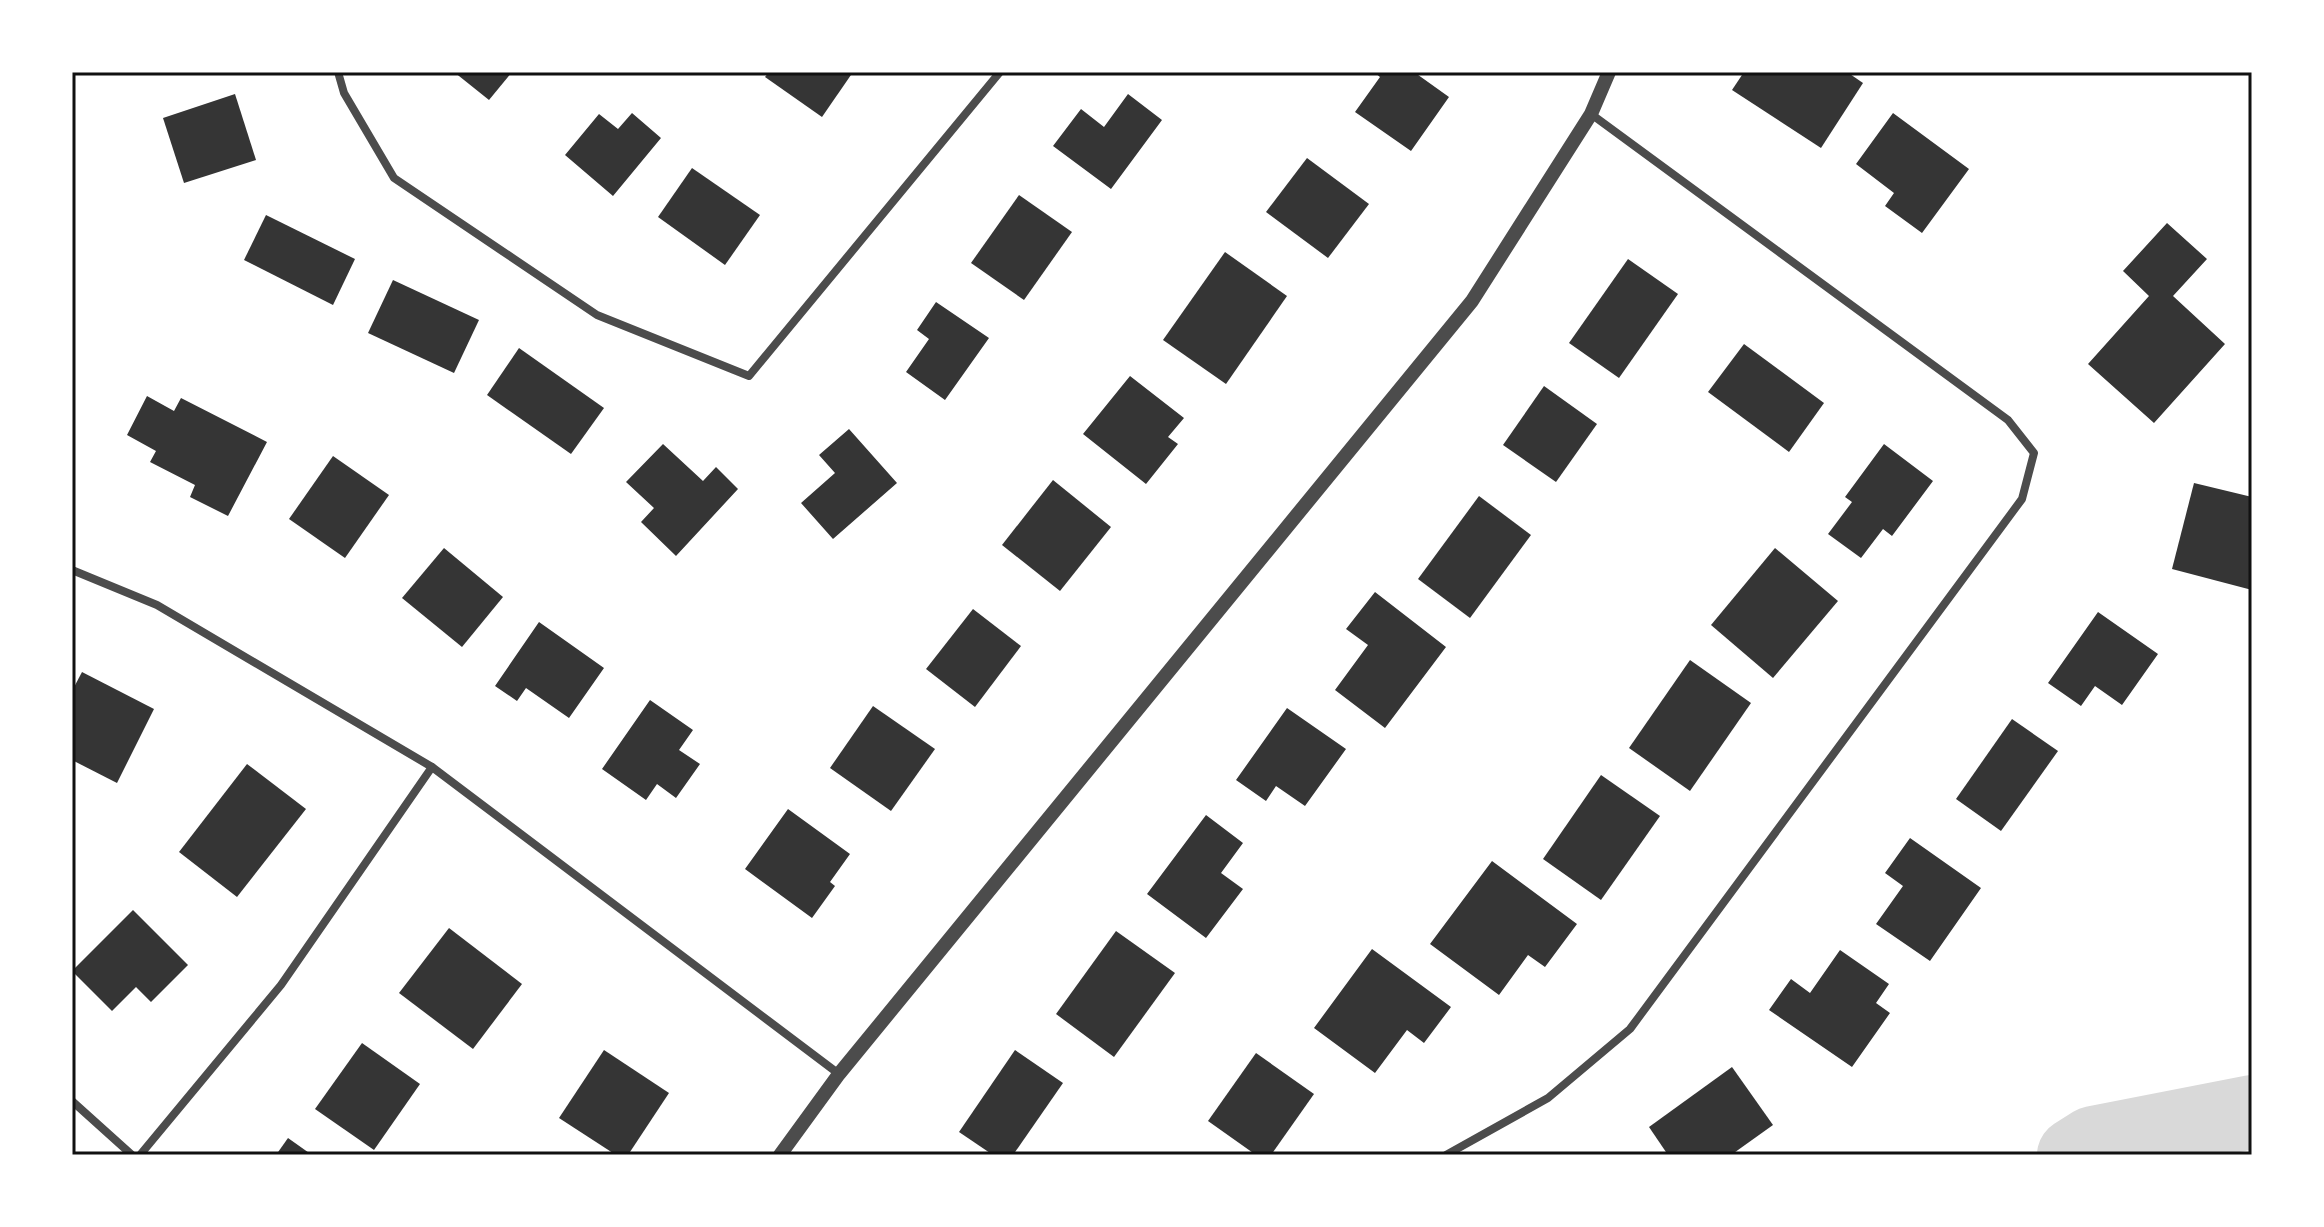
<svg xmlns="http://www.w3.org/2000/svg" width="2324" height="1227" font-family="'Exo 2',sans-serif">
  <style>
    .lines { fill: none; stroke-linecap: round; stroke-linejoin: round }
    .river { stroke: #d9d9d9; stroke-width: 74 }
    .building { fill: #353535 }
    .minor { stroke: #4c4c4c; stroke-width: 8 }
    .tertiary { stroke: #4c4c4c; stroke-width: 14 }
    .neatline { fill: none; stroke: #111; stroke-width: 3 }
  </style>
  <rect width="100%" height="100%" fill="#fff"/>
  <g class="lines">
    <path class="river" d="M 2074,1155 L 2093,1143 L 2252,1112"/>
  </g>
  <g class="building">
    <path d="M 454,72 L 512,72 L 489,100 Z"/>
    <path d="M 769,72 L 853,72 L 822,117 L 765,77 Z"/>
    <path d="M 1374,72 L 1414,72 L 1449,97 L 1411,151 L 1355,112 L 1380,77 Z"/>
    <path d="M 1744,72 L 1847,72 L 1863,83 L 1821,148 L 1732,90 Z"/>
    <path d="M 235,94 L 256,160 L 184,183 L 163,118 Z"/>
    <path d="M 1128,94 L 1162,120 L 1111,189 L 1053,146 L 1081,109 L 1104,127 Z"/>
    <path d="M 632,113 L 661,138 L 613,196 L 565,155 L 599,114 L 618,129 Z"/>
    <path d="M 1893,113 L 1969,169 L 1922,233 L 1885,206 L 1894,193 L 1856,164 Z"/>
    <path d="M 1307,158 L 1369,204 L 1328,258 L 1266,212 Z"/>
    <path d="M 692,168 L 760,215 L 725,265 L 658,217 Z"/>
    <path d="M 1019,195 L 1072,232 L 1024,300 L 971,263 Z"/>
    <path d="M 266,215 L 355,259 L 333,305 L 244,260 Z"/>
    <path d="M 2167,223 L 2207,259 L 2173,296 L 2225,344 L 2154,423 L 2088,364 L 2149,296 L 2123,271 Z"/>
    <path d="M 1225,252 L 1287,296 L 1226,384 L 1163,340 Z"/>
    <path d="M 1628,259 L 1678,294 L 1619,378 L 1569,343 Z"/>
    <path d="M 393,280 L 479,320 L 454,373 L 368,333 Z"/>
    <path d="M 936,302 L 989,338 L 945,400 L 906,372 L 929,339 L 917,330 Z"/>
    <path d="M 1744,344 L 1824,403 L 1789,452 L 1708,392 Z"/>
    <path d="M 519,348 L 604,408 L 571,454 L 487,395 Z"/>
    <path d="M 1130,376 L 1184,418 L 1168,437 L 1178,444 L 1146,484 L 1083,434 Z"/>
    <path d="M 1544,386 L 1597,424 L 1556,482 L 1503,445 Z"/>
    <path d="M 147,396 L 174,411 L 181,398 L 267,442 L 228,516 L 190,497 L 195,485 L 150,462 L 156,451 L 127,435 Z"/>
    <path d="M 849,429 L 897,483 L 833,539 L 801,503 L 835,473 L 819,455 Z"/>
    <path d="M 663,444 L 703,481 L 716,467 L 738,489 L 676,556 L 641,522 L 654,508 L 626,482 Z"/>
    <path d="M 1884,444 L 1933,481 L 1892,536 L 1883,529 L 1861,558 L 1828,534 L 1852,502 L 1845,497 Z"/>
    <path d="M 333,456 L 389,495 L 345,558 L 289,519 Z"/>
    <path d="M 1053,480 L 1111,527 L 1060,591 L 1002,545 Z"/>
    <path d="M 2194,483 L 2252,497 L 2252,590 L 2172,569 Z"/>
    <path d="M 1479,496 L 1531,535 L 1470,618 L 1418,579 Z"/>
    <path d="M 444,548 L 503,597 L 462,647 L 402,598 Z"/>
    <path d="M 1775,548 L 1838,601 L 1773,678 L 1711,625 Z"/>
    <path d="M 1375,592 L 1446,647 L 1385,728 L 1335,690 L 1368,645 L 1346,629 Z"/>
    <path d="M 973,609 L 1021,646 L 975,707 L 926,669 Z"/>
    <path d="M 2098,612 L 2158,654 L 2122,705 L 2095,686 L 2081,706 L 2048,683 Z"/>
    <path d="M 539,622 L 604,668 L 569,718 L 526,688 L 517,701 L 495,686 Z"/>
    <path d="M 1690,660 L 1751,703 L 1690,791 L 1629,748 Z"/>
    <path d="M 82,672 L 154,709 L 117,783 L 72,760 L 72,691 Z"/>
    <path d="M 650,700 L 693,730 L 679,750 L 700,764 L 676,798 L 657,784 L 646,800 L 602,769 Z"/>
    <path d="M 873,706 L 935,749 L 891,811 L 830,768 Z"/>
    <path d="M 1287,708 L 1346,749 L 1305,806 L 1276,786 L 1266,801 L 1236,780 Z"/>
    <path d="M 2012,719 L 2058,751 L 2001,831 L 1956,799 Z"/>
    <path d="M 247,764 L 306,809 L 237,897 L 179,852 Z"/>
    <path d="M 1601,775 L 1660,816 L 1601,900 L 1543,859 Z"/>
    <path d="M 788,809 L 850,854 L 830,882 L 835,886 L 812,918 L 745,869 Z"/>
    <path d="M 1206,815 L 1243,843 L 1221,873 L 1243,889 L 1206,938 L 1147,894 Z"/>
    <path d="M 1910,838 L 1981,888 L 1930,961 L 1876,924 L 1903,886 L 1885,873 Z"/>
    <path d="M 1492,861 L 1577,924 L 1545,967 L 1528,955 L 1499,995 L 1430,944 Z"/>
    <path d="M 133,910 L 188,965 L 151,1002 L 136,987 L 112,1011 L 72,971 Z"/>
    <path d="M 449,928 L 522,984 L 473,1049 L 399,993 Z"/>
    <path d="M 1116,931 L 1175,973 L 1114,1057 L 1056,1014 Z"/>
    <path d="M 1372,949 L 1451,1007 L 1424,1043 L 1407,1030 L 1375,1073 L 1314,1028 Z"/>
    <path d="M 1840,950 L 1889,984 L 1876,1003 L 1890,1013 L 1852,1067 L 1769,1010 L 1791,979 L 1810,993 Z"/>
    <path d="M 362,1043 L 420,1084 L 374,1150 L 315,1109 Z"/>
    <path d="M 604,1050 L 669,1093 L 628,1155 L 616,1155 L 559,1118 Z"/>
    <path d="M 1015,1050 L 1063,1083 L 1013,1155 L 993,1155 L 959,1132 Z"/>
    <path d="M 1256,1053 L 1314,1094 L 1271,1155 L 1256,1155 L 1208,1121 Z"/>
    <path d="M 1732,1067 L 1773,1125 L 1731,1155 L 1668,1155 L 1649,1127 Z"/>
    <path d="M 288,1138 L 312,1155 L 276,1155 Z"/>
  </g>
  <g class="lines">
    <g class="minor">
      <path d="M 338,72 L 344,93 L 394,178 L 597,315 L 749,376 L 1000,72"/>
      <path d="M 72,570 L 157,605 L 432,767 L 839,1074"/>
      <path d="M 72,1101 L 132,1155"/>
      <path d="M 140,1155 L 281,985 L 432,767"/>
      <path d="M 1446,1155 L 1548,1098 L 1630,1029 L 2022,499 L 2034,453 L 2008,420 L 1591,114"/>
    </g>
    <path class="tertiary" d="M 780,1155 L 839,1074 L 1472,301 L 1591,114 L 1609,72"/>
  </g>
  <rect width="2324" height="1227" fill="none" stroke="#ffffff" stroke-width="148"/>
  <rect x="74" y="74" width="2176" height="1079" class="neatline"/>
</svg>
